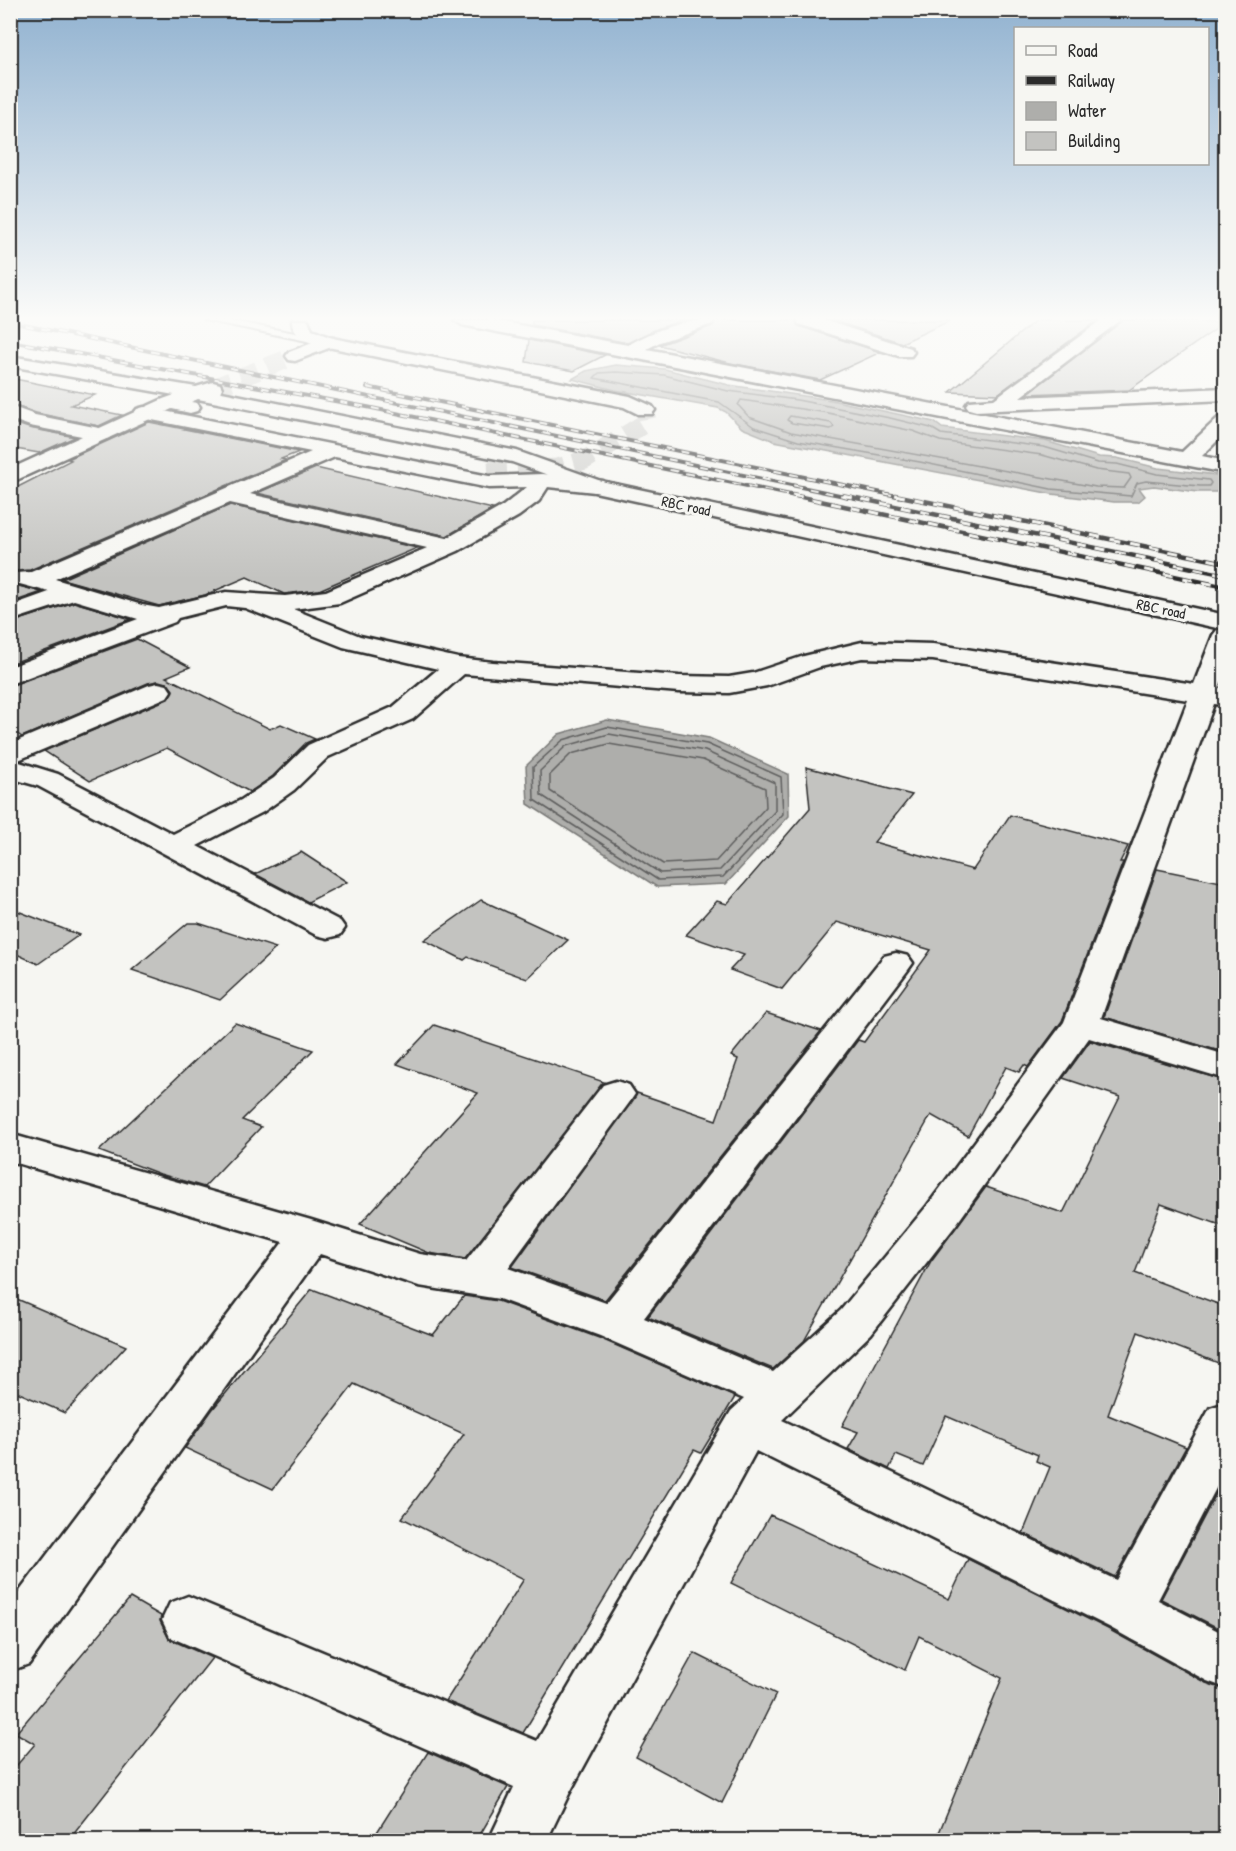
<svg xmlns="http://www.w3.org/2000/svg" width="1236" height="1851" font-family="'Patrick Hand',sans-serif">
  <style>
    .water { fill: #aeaeab; stroke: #7a7a78; stroke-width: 1.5 }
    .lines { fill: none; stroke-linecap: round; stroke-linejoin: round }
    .shore { stroke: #5f5f5e; stroke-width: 1.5 }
    .building { fill: #c3c3c0; stroke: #2b2b2b; stroke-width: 1.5 }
    .street-tunnel { stroke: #cdcdca; stroke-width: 19; stroke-dasharray: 19 10; stroke-linecap: butt }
    .secondary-tunnel { stroke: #cdcdca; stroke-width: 19; stroke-dasharray: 19 10; stroke-linecap: butt }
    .lane-casing { stroke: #2b2b2b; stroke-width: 4 }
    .street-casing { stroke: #2b2b2b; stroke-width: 5 }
    .secondary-casing { stroke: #2b2b2b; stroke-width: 5 }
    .lane { fill: #f6f6f2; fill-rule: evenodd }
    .street { fill: #f6f6f2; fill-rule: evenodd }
    .secondary { fill: #f6f6f2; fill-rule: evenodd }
    .rail-far1-casing { stroke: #2b2b2b; stroke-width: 4 }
    .rail-casing { stroke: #2b2b2b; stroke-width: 4.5 }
    .rail-far1 { stroke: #f6f6f2; stroke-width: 2; stroke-dasharray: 8; stroke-linecap: butt }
    .rail { stroke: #f6f6f2; stroke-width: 3; stroke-dasharray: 10; stroke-linecap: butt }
    .labels { text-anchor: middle; stroke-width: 6; stroke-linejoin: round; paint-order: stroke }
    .far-street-label { font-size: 15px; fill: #2b2b2b; stroke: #f6f6f2 }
  </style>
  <rect width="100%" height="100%" fill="#f6f6f2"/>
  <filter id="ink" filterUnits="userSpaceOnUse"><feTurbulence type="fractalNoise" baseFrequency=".0167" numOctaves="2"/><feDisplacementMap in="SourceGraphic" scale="12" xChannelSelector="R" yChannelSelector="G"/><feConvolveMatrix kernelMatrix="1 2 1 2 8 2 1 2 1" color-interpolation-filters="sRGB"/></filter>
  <g filter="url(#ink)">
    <g class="water">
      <path d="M 616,365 L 665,369 L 729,385 L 831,400 L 916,418 L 934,422 L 942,428 L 1045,441 L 1099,457 L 1117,458 L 1158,468 L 1225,476 L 1225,492 L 1197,492 L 1154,486 L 1139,488 L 1145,496 L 1138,502 L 1114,502 L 1052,494 L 774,441 L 742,428 L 726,412 L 718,408 L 615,390 L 572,379 L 586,371 Z"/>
      <path d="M 607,720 L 709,738 L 788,774 L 789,816 L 726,884 L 657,887 L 528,804 L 526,766 L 559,734 Z"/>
    </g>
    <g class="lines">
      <g class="shore">
        <path d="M 616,372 L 664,375 L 728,391 L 797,400 L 890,418 L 931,428 L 941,434 L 1044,447 L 1098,463 L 1117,464 L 1157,474 L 1209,480 L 1211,483 L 1209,486 L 1200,486 L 1146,481 L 1137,483 L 1131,496 L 1051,489 L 920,462 L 798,441 L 754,427 L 719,402 L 594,378 L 599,373 Z"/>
        <path d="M 741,400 L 828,413 L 913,431 L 940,441 L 1042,455 L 1096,470 L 1129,474 L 1131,478 L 1124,488 L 1096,487 L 791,432 L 749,417 L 738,405 Z"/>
        <path d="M 790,416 L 831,423 L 834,427 L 831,429 L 792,423 L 787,420 Z"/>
        <path d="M 607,727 L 707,744 L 781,777 L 783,814 L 723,877 L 658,880 L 534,800 L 533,767 L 563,740 Z"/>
        <path d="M 609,734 L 705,751 L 775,783 L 775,811 L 720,870 L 660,873 L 541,795 L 540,771 L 566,746 Z"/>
        <path d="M 609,744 L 703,760 L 765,788 L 766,807 L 716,861 L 663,864 L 550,791 L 550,775 L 571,754 Z"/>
      </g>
    </g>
    <g class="building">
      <path d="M 532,320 L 687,320 L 659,328 L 628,343 L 532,325 Z"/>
      <path d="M 716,320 L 795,320 L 798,326 L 881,352 L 820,380 L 730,363 L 659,345 L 713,326 Z"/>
      <path d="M 831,320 L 951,320 L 902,343 Z"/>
      <path d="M 1036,320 L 1098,320 L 998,394 L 950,392 Z"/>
      <path d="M 1123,320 L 1226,322 L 1129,390 L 1027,394 Z"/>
      <path d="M 529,340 L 605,355 L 574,371 L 526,362 Z"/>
      <path d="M 10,378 L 95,395 L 71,405 L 122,415 L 99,426 L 36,413 L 10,404 Z"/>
      <path d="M 10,422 L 29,428 L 75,437 L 39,453 L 10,448 Z"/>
      <path d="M 149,422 L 299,452 L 281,459 L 286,460 L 30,570 L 16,571 L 10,576 L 10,491 L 71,460 L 68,459 Z"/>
      <path d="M 316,468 L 493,509 L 447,536 L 257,493 Z"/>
      <path d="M 230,505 L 417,548 L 319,590 L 284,594 L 247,577 L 205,595 L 159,606 L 62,579 Z"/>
      <path d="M 10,580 L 15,585 L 42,592 L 10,603 Z"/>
      <path d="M 74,602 L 131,619 L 10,664 L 10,623 Z"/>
      <path d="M 137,639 L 190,667 L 166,677 L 270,729 L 281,724 L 315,739 L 306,743 L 273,776 L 250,792 L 167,748 L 90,781 L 44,751 L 168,699 L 173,690 L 167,683 L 158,681 L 148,683 L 22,737 L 10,729 L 10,686 Z"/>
      <path d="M 806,767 L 912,795 L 874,842 L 973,870 L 1010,815 L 1128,846 L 1120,862 L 1123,862 L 1062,1021 L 1028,1067 L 1024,1065 L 1019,1072 L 1006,1067 L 968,1136 L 931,1115 L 804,1341 L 773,1369 L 648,1317 L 858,1040 L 864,1042 L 931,950 L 837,922 L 782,989 L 730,970 L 744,955 L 686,935 L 717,901 L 727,904 L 810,808 Z"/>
      <path d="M 301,852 L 347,882 L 308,902 L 255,874 Z"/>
      <path d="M 1157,869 L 1226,883 L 1226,1053 L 1104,1017 Z"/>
      <path d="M 481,900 L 568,940 L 527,979 L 468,957 L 464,960 L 424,940 Z"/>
      <path d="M 10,908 L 79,935 L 38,964 L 10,951 Z"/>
      <path d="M 188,923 L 198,923 L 276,948 L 220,1000 L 132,970 Z"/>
      <path d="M 766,1013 L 821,1031 L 605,1300 L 512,1267 L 637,1093 L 716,1120 L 738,1059 L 731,1056 Z"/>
      <path d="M 235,1023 L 313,1050 L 242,1120 L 261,1127 L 204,1187 L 160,1174 L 99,1151 Z"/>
      <path d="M 434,1025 L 604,1082 L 465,1259 L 429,1253 L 360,1224 L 478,1093 L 397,1064 Z"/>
      <path d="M 1090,1041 L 1226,1081 L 1226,1227 L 1161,1204 L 1135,1273 L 1226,1307 L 1226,1366 L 1138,1332 L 1108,1415 L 1186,1447 L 1115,1577 L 1023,1533 L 1050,1467 L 1036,1461 L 1038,1455 L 946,1416 L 923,1466 L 896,1455 L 889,1469 L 848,1449 L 858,1432 L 842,1426 L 931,1261 L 986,1187 L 1063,1213 L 1120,1097 L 1063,1078 Z"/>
      <path d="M 312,1289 L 433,1335 L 464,1296 L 498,1301 L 599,1338 L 735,1397 L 701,1453 L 694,1450 L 523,1733 L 446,1701 L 524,1579 L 402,1518 L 464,1434 L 354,1384 L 273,1489 L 185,1448 L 212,1410 Z"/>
      <path d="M 10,1296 L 126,1346 L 65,1413 L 10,1389 Z"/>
      <path d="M 1226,1475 L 1226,1632 L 1161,1599 Z"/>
      <path d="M 770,1515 L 949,1599 L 968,1559 L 1108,1629 L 1206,1683 L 1226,1690 L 1226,1840 L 936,1840 L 1002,1678 L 919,1636 L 905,1670 L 731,1583 Z"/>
      <path d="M 130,1598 L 161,1616 L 160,1621 L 169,1639 L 212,1658 L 69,1840 L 10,1840 L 10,1773 L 35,1744 L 16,1733 Z"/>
      <path d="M 694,1653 L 776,1694 L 722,1803 L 636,1757 Z"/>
      <path d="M 428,1752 L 508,1787 L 477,1840 L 372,1840 Z"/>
    </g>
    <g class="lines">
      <path class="street-tunnel" d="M 213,388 L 295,356"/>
      <path class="secondary-tunnel" d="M 488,471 L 557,468 L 585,460 L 647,422 L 645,410"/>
      <g class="lane-casing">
        <path id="lane" d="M 204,320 L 226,320 L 327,339 L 332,342 L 327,345 Z"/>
      </g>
      <g class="street-casing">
        <g id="street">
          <path d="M 454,320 L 491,320 L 628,345 C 657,329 682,320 714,320 L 712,324 L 660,342 L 647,349 L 1182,452 L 1219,417 L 1226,415 L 1226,432 L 1202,456 L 1226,461 L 1226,473 L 462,325 Z"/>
          <path d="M 797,320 L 823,320 L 911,348 L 914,352 L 911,356 L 899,356 L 799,324 Z"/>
          <path d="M 1102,320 L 1121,320 L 1020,397 L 1226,388 L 1226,400 L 976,411 L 969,409 L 966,405 L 969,401 L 994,399 Z"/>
          <path d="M 328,337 L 334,338 L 337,342 L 334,346 L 295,361 L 289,360 L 286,356 L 289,352 Z"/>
          <path d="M 10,356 L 196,387 L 213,382 L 220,384 L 222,388 L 220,392 L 197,399 L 10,366 Z"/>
          <path d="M 10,406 L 35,415 L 109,430 L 112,434 L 109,438 L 102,440 L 30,426 L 10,419 Z"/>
          <path d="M 144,407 L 489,476 L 542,474 L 603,481 L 606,486 L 603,491 L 595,492 L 548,487 L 539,501 L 519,516 L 458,551 L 340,603 L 293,609 L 360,636 L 458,658 L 493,662 L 679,676 L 729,677 L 753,673 L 804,656 L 862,642 L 933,644 L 1194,684 L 1213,635 L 1217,630 L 1226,628 L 1226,671 L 1219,688 L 1226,689 L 1226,705 L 1214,704 L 1101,1018 L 1226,1055 L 1226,1079 L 1089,1038 L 955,1226 L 871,1334 L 782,1420 L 1116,1580 L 1210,1408 L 1226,1403 L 1226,1469 L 1158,1600 L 1226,1635 L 1226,1688 L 1207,1681 L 1109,1627 L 756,1451 L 569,1794 L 547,1840 L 489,1840 L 514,1787 L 170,1637 L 162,1620 L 170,1603 L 188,1596 L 537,1741 L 731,1411 L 744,1399 L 600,1336 L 499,1299 L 419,1286 L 320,1254 L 29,1664 L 10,1671 L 10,1604 L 283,1242 L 10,1161 L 10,1134 L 311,1220 L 420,1254 L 466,1261 L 603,1085 L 616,1081 L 629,1085 L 635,1094 L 629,1103 L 508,1268 L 606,1303 L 884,956 L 896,953 L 908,956 L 913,963 L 908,970 L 644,1318 L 773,1372 L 841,1310 L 927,1206 L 1064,1022 L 1188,700 L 933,660 L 862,658 L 820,667 L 767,686 L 729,693 L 679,692 L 464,674 L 413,719 L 328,757 L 294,790 L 263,812 L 197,846 L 340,921 L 345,928 L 340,935 L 328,938 L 316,935 L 38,786 L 10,778 L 10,744 L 149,685 L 158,683 L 167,685 L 171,691 L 167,697 L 16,761 L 58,774 L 173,834 L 241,800 L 274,778 L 308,745 L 393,707 L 438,669 L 343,647 L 245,608 L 226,606 L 178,618 L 175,622 L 10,684 L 10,667 L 138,619 L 74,600 L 10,621 L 10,606 L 49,592 L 16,583 L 12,578 L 16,573 L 31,572 L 311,452 L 137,417 L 134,413 L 137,409 ZM 335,457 L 489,488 L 527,487 L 503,506 L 447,538 L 250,494 ZM 230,503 L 427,548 L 326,591 L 285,596 L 226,592 L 159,608 L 142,605 L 55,579 Z"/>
        </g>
      </g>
      <g class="secondary-casing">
        <g id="secondary">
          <path d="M 292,320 L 308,320 L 312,330 L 332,338 L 630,396 L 652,406 L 655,410 L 652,414 L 638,414 L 624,407 L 328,347 C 313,344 292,339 292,320 Z"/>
          <path d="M 197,387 L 517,451 L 601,481 L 1226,615 L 1226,630 L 595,492 L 512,462 L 198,399 L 191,402 L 197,403 L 200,407 L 197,411 L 190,413 L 172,409 L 10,483 L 10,469 L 163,399 Z"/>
        </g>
      </g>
      <use href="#lane" class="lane"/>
      <use href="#street" class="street"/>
      <use href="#secondary" class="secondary"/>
      <g class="rail-far1-casing">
        <g id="rail-far1">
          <path d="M 10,322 L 849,497"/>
          <path d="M 10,341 L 367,407 L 800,497"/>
          <path d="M 367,387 L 902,497"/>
        </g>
      </g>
      <g class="rail-casing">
        <g id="rail">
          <path d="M 792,495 L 1226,587"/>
          <path d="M 842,495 L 1226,575"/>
          <path d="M 895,495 L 1226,563"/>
        </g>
      </g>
      <use href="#rail-far1" class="rail-far1"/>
      <use href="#rail" class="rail"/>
    </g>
  </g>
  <linearGradient id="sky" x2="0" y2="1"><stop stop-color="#91b2d0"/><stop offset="0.55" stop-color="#fbfbf9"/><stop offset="1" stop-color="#fbfbf9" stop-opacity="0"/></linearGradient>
  <rect width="1236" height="579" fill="url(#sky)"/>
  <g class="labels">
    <g class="far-street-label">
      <text transform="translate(686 506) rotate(12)" y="5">RBC road</text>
      <text transform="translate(1161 609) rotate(12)" y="5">RBC road</text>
    </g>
  </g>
  <rect width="1236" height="1851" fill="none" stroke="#f6f6f2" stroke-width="36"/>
  <rect x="18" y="18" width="1200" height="1815" fill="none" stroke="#2b2b2b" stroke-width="2" filter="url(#ink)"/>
  <rect x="1014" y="27" width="195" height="138" fill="#f6f6f2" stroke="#a5a5a2" stroke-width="1.5"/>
  <rect x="1026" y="46" width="30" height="9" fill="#f6f6f2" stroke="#a5a5a2" stroke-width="1.5"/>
  <text x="1068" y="57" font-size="18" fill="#2b2b2b">Road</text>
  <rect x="1026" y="76" width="30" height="9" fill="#2b2b2b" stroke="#a5a5a2" stroke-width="1.5"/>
  <text x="1068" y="87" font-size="18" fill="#2b2b2b">Railway</text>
  <rect x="1026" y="102" width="30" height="18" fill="#aeaeab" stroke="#a5a5a2" stroke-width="1.5"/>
  <text x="1068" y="117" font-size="18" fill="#2b2b2b">Water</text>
  <rect x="1026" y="132" width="30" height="18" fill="#c3c3c0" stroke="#a5a5a2" stroke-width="1.5"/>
  <text x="1068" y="147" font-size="18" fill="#2b2b2b">Building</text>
</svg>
